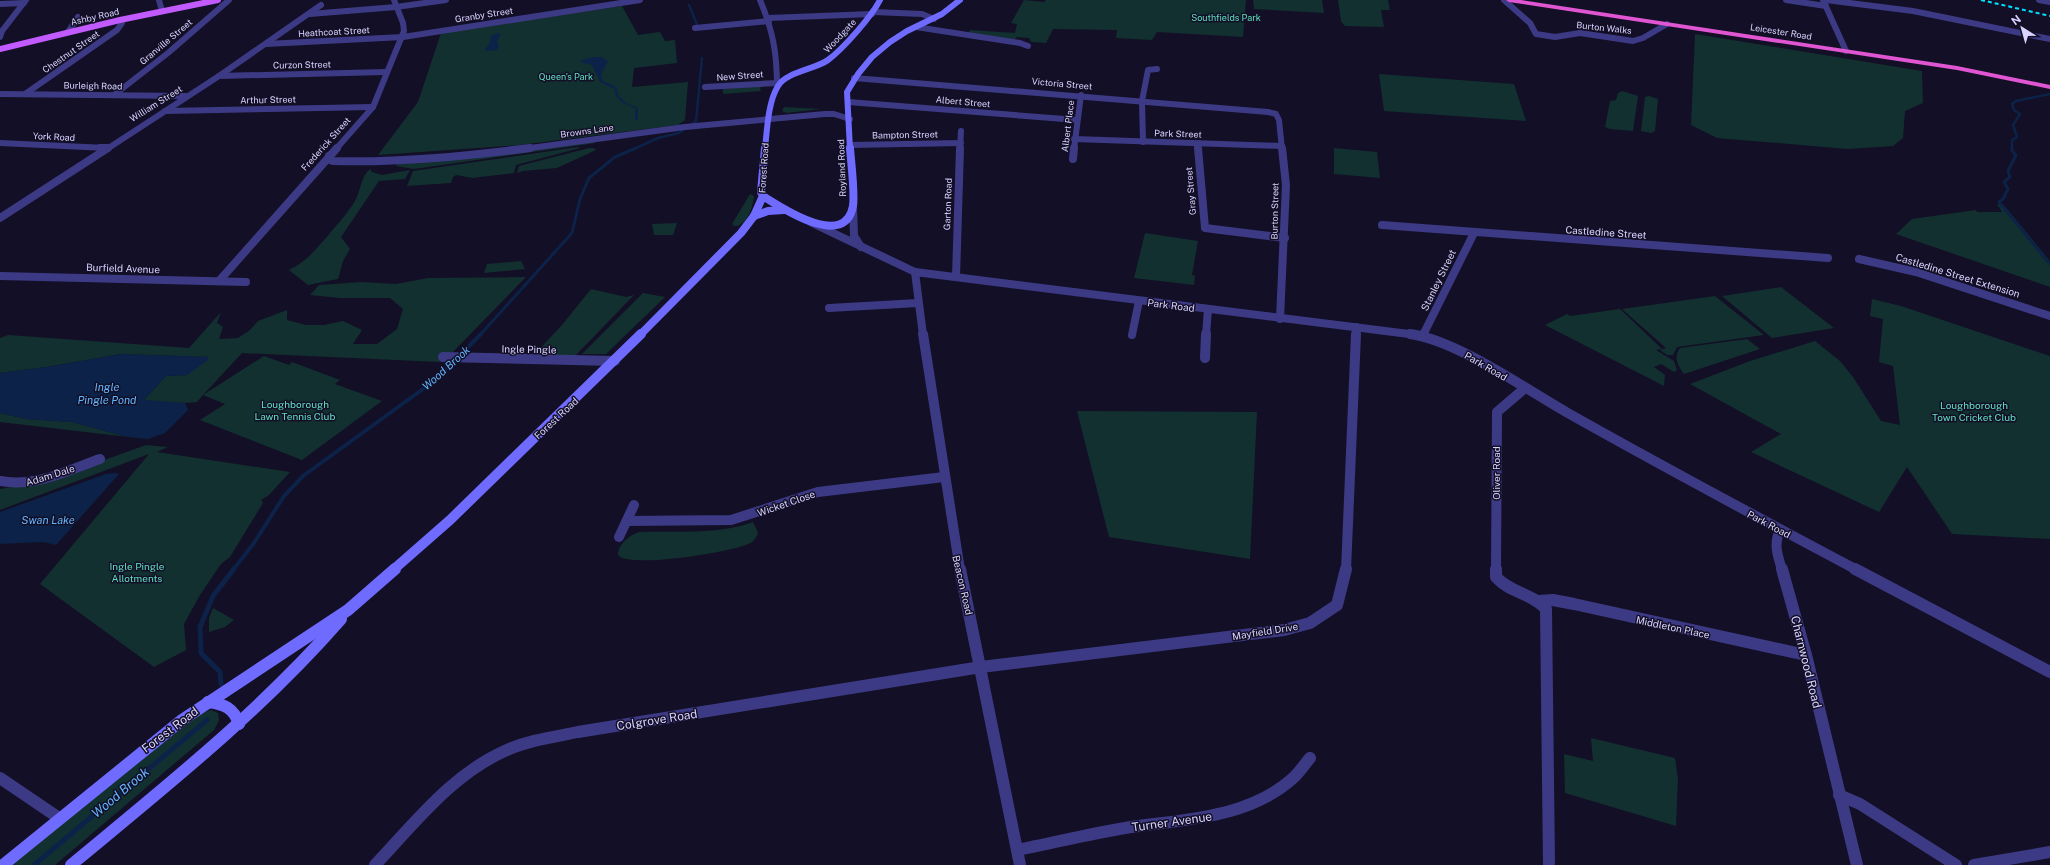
<svg xmlns="http://www.w3.org/2000/svg" width="2050" height="865" font-family="'Public Sans',sans-serif">
  <style>
    .green { fill: #12302f }
    .water { fill: #0c2248 }
    .lines { fill: none; stroke-linecap: round; stroke-linejoin: round }
    .stream-far3 { stroke: #0c2248; stroke-width: 2.5 }
    .stream-far2 { stroke: #0c2248; stroke-width: 3 }
    .stream-far1 { stroke: #0c2248; stroke-width: 4 }
    .stream { stroke: #0c2248; stroke-width: 5 }
    .minor-far3 { stroke: #3d3a85; stroke-width: 6 }
    .minor-far2 { stroke: #3d3a85; stroke-width: 8 }
    .minor-far1 { stroke: #3d3a85; stroke-width: 10 }
    .minor { stroke: #3d3a85; stroke-width: 12 }
    .tertiary-far2 { stroke: #3d3a85; stroke-width: 8 }
    .tertiary-far1 { stroke: #3d3a85; stroke-width: 10 }
    .tertiary { stroke: #3d3a85; stroke-width: 12 }
    .secondary-far3 { stroke: #6f6bff; stroke-width: 6 }
    .secondary-far2 { stroke: #6f6bff; stroke-width: 8 }
    .secondary-far1 { stroke: #6f6bff; stroke-width: 10 }
    .secondary { stroke: #6f6bff; stroke-width: 12 }
    .primary { stroke: #c25bff; stroke-width: 6 }
    .trunk { fill: #e055d1; fill-rule: evenodd }
    .rail { stroke: #00e5ff; stroke-width: 2; stroke-dasharray: 4 3; stroke-linecap: butt }
    .labels { text-anchor: middle; stroke-width: 3; stroke-linejoin: round; paint-order: stroke }
    .far-street-label { font-size: 9px; fill: #d9d4ff; stroke: #130f26 }
    .far-park-label { font-size: 9px; fill: #5fe0c0; stroke: #130f26 }
    .street-label { font-size: 10px; fill: #d9d4ff; stroke: #130f26 }
    .park-label { font-size: 10px; fill: #5fe0c0; stroke: #130f26 }
    .water-label { font-size: 11px; font-style: italic; fill: #62b6ff; stroke: #130f26 }
    .near-street-label { font-size: 12px; fill: #d9d4ff; stroke: #130f26 }
    .near-water-label { font-size: 13px; font-style: italic; fill: #62b6ff; stroke: #130f26 }
  </style>
  <rect width="100%" height="100%" fill="#130f26"/>
  <g class="green">
    <path d="M 1024,0 L 1044,2 L 1046,0 L 1246,0 L 1243,37 L 1157,32 L 1152,40 L 1116,38 L 1117,30 L 1053,29 L 1046,43 L 1031,42 L 1029,38 L 1017,37 L 1014,40 L 968,33 L 970,30 L 1015,33 L 1017,24 L 1011,23 Z"/>
    <path d="M 1253,0 L 1322,0 L 1324,13 L 1254,9 Z"/>
    <path d="M 1338,0 L 1388,0 L 1390,10 L 1381,10 L 1384,27 L 1345,26 L 1341,21 Z"/>
    <path d="M 622,6 L 638,35 L 660,32 L 665,41 L 675,40 L 677,63 L 634,68 L 632,87 L 688,82 L 685,120 L 678,125 L 520,145 L 378,155 L 418,102 L 441,33 Z"/>
    <path d="M 1695,34 L 1922,71 L 1923,103 L 1905,111 L 1903,138 L 1893,146 L 1848,149 L 1717,138 L 1691,125 Z"/>
    <path d="M 1379,74 L 1514,84 L 1526,121 L 1384,111 Z"/>
    <path d="M 762,86 L 760,88 L 761,91 L 723,94 L 723,89 Z"/>
    <path d="M 1622,91 L 1638,96 L 1633,131 L 1610,129 L 1605,127 L 1610,101 L 1616,100 L 1618,93 Z"/>
    <path d="M 1649,96 L 1658,99 L 1655,131 L 1651,133 L 1641,131 L 1645,97 Z"/>
    <path d="M 784,107 L 821,109 L 787,113 L 782,111 Z"/>
    <path d="M 593,142 L 596,143 L 414,169 L 396,166 L 397,164 Z"/>
    <path d="M 578,147 L 580,148 L 516,165 L 514,173 L 472,178 L 456,175 L 453,177 L 451,183 L 407,186 L 413,171 Z"/>
    <path d="M 589,148 L 594,148 L 596,150 L 557,168 L 523,171 L 517,173 L 519,166 Z"/>
    <path d="M 1334,148 L 1377,152 L 1380,178 L 1334,174 Z"/>
    <path d="M 370,169 L 372,172 L 382,175 L 410,170 L 405,179 L 379,181 L 341,237 L 350,249 L 343,261 L 338,279 L 308,285 L 289,270 C 307,261 313,252 326,238 C 336,225 348,214 356,199 C 361,189 361,176 370,169 Z"/>
    <path d="M 750,194 L 754,196 C 753,206 747,227 734,226 L 732,224 Z"/>
    <path d="M 1997,204 L 2003,204 L 2050,261 L 2050,287 L 1896,234 L 1912,219 L 1976,210 L 1977,212 L 2002,212 Z"/>
    <path d="M 677,223 L 673,235 L 654,235 L 652,224 Z"/>
    <path d="M 1145,233 L 1198,241 L 1192,275 L 1195,276 L 1194,285 L 1134,278 Z"/>
    <path d="M 521,261 L 525,269 L 484,273 L 487,264 Z"/>
    <path d="M 526,277 L 450,355 L 439,362 L 242,353 L 203,395 L 264,356 L 289,365 L 292,362 L 340,380 L 335,384 L 382,401 L 302,460 L 200,420 L 225,404 L 203,395 L 197,402 L 185,403 L 143,401 L 166,376 L 187,375 L 208,357 L 121,354 L 47,367 L 0,373 L 0,338 L 8,335 L 189,348 L 221,312 L 217,323 L 223,327 L 219,339 L 238,338 L 250,330 L 258,321 L 287,310 L 287,320 L 306,325 L 324,325 L 343,321 L 362,330 L 353,344 L 377,344 L 397,329 L 403,309 L 390,298 L 340,298 L 310,295 L 319,285 L 361,282 L 396,284 L 428,278 Z"/>
    <path d="M 1781,287 L 1834,328 L 1772,338 L 1722,296 Z"/>
    <path d="M 591,289 L 626,297 L 634,295 L 576,355 L 534,355 L 562,325 Z"/>
    <path d="M 643,293 L 665,297 L 606,354 L 582,354 Z"/>
    <path d="M 1715,296 L 1764,335 L 1677,347 L 1673,355 L 1667,355 L 1660,350 L 1666,348 L 1622,309 Z"/>
    <path d="M 1872,299 L 1901,306 L 2050,356 L 2050,539 L 1952,534 L 1907,467 L 1879,512 L 1751,452 L 1781,434 L 1690,384 L 1750,361 L 1815,341 L 1840,361 L 1853,377 L 1881,421 L 1900,425 L 1893,366 L 1879,362 L 1883,319 L 1870,316 Z"/>
    <path d="M 1620,309 L 1662,349 L 1656,350 L 1674,361 L 1677,370 L 1674,372 L 1661,364 L 1654,367 L 1665,375 L 1664,386 L 1545,325 L 1567,314 L 1570,316 Z"/>
    <path d="M 1747,339 L 1760,349 L 1684,374 C 1678,366 1673,357 1680,348 Z"/>
    <path d="M 1077,411 L 1257,412 L 1250,559 L 1109,537 Z"/>
    <path d="M 0,413 L 26,419 L 72,422 L 128,437 L 0,422 Z"/>
    <path d="M 146,445 L 168,447 L 157,452 L 290,472 L 269,495 L 261,500 L 263,503 L 230,557 L 221,564 L 200,595 L 184,624 L 186,650 L 154,667 L 40,584 L 149,454 L 0,510 L 0,489 L 46,481 Z"/>
    <path d="M 753,522 L 758,533 C 756,538 754,542 748,544 C 732,552 629,569 618,555 C 618,544 630,535 639,532 C 675,531 720,535 753,522 Z"/>
    <path d="M 213,608 L 234,620 L 225,627 L 209,632 L 209,618 Z"/>
    <path d="M 211,710 L 218,713 L 219,720 L 214,730 L 55,865 L 11,865 L 91,798 L 202,713 Z"/>
    <path d="M 1591,738 L 1675,758 L 1678,779 L 1676,826 L 1565,793 L 1564,754 L 1593,761 Z"/>
  </g>
  <g class="water">
    <path d="M 498,33 L 501,34 L 497,41 L 499,45 L 497,50 L 486,51 L 485,50 L 490,42 L 491,36 Z"/>
    <path d="M 594,57 L 601,57 L 608,61 L 601,75 L 603,81 L 616,87 L 619,96 L 626,103 L 638,108 L 638,120 L 635,121 L 635,108 L 623,103 L 616,96 L 614,89 L 600,82 L 592,65 L 580,62 L 584,59 Z"/>
    <path d="M 121,354 L 208,357 L 208,360 L 187,375 L 166,376 L 144,400 L 185,403 L 188,410 L 165,433 L 148,439 L 128,437 L 72,422 L 26,419 L 0,413 L 0,373 L 47,367 Z"/>
    <path d="M 115,473 L 119,474 L 56,545 L 43,542 L 0,544 L 0,512 L 106,474 Z"/>
  </g>
  <g class="lines">
    <g class="stream-far3">
      <path d="M 689,5 L 698,27"/>
      <path d="M 634,149 L 658,138 L 679,133 L 696,121 L 702,58"/>
      <path d="M 2012,149 L 2012,140 L 2017,137 L 2013,125 L 2020,114 L 2014,110 L 2012,104 L 2016,101 L 2050,94"/>
    </g>
    <g class="stream-far2">
      <path d="M 2012,148 L 2012,151 L 2016,155 L 2008,171 L 2010,177 L 2004,182 L 2008,189 L 2003,199 L 1999,202 L 2050,264"/>
      <path d="M 480,335 L 572,233 L 580,199 L 589,178 L 615,157 L 636,148"/>
    </g>
    <path class="stream-far1" d="M 233,570 L 254,543 L 284,496 L 303,476 L 434,381 L 481,334"/>
    <g class="stream">
      <path d="M 221,684 L 220,672 L 201,653 L 200,627 L 213,596 L 234,569"/>
      <path d="M 34,865 L 207,720"/>
    </g>
    <g class="minor-far3">
      <path d="M 159,0 L 162,11"/>
      <path d="M 760,0 C 773,31 777,53 777,87"/>
      <path d="M 1504,0 L 1530,23 L 1536,34 L 1555,37 L 1580,33 L 1633,41 L 1643,38 L 1667,24"/>
      <path d="M 1786,0 L 1826,6"/>
      <path d="M 1823,0 L 1846,51"/>
      <path d="M 1826,0 L 1913,11 L 2050,39"/>
      <path d="M 2039,0 L 2050,2"/>
      <path d="M 0,4 L 24,3"/>
      <path d="M 874,12 L 922,14 L 934,19"/>
      <path d="M 310,14 L 396,7 L 446,0"/>
      <path d="M 768,18 L 872,14"/>
      <path d="M 916,27 L 1020,43 L 1028,46"/>
      <path d="M 695,28 L 769,21"/>
      <path d="M 68,32 L 78,17"/>
      <path d="M 0,37 L 2,31 L 26,0"/>
      <path d="M 266,44 L 403,37 L 640,0"/>
      <path d="M 219,76 L 386,72"/>
      <path d="M 854,78 L 1268,112 L 1276,114 L 1279,120 L 1282,149"/>
      <path d="M 705,87 L 777,83"/>
      <path d="M 0,94 L 186,96"/>
      <path d="M 25,94 L 117,30 L 122,23 L 120,20"/>
      <path d="M 114,95 L 168,53 L 229,0"/>
      <path d="M 848,102 L 1077,120"/>
      <path d="M 165,111 L 373,107"/>
      <path d="M 1074,139 L 1282,146"/>
      <path d="M 1143,142 L 1142,101 L 1148,70 L 1157,69"/>
      <path d="M 0,143 L 107,148"/>
      <path d="M 1198,143 L 1198,149"/>
      <path d="M 850,145 L 961,143"/>
      <path d="M 107,149 L 219,76 L 321,5"/>
      <path d="M 336,149 L 373,107 L 404,31 L 403,23 L 394,0"/>
      <path d="M 523,149 L 685,127 L 825,114 L 834,114 L 850,119"/>
      <path d="M 960,149 L 961,131"/>
      <path d="M 1074,149 L 1081,95"/>
    </g>
    <g class="minor-far2">
      <path d="M 100,148 L 107,148"/>
      <path d="M 1198,148 L 1205,228 L 1285,238"/>
      <path d="M 329,156 L 330,160 L 333,161 C 399,163 465,156 530,148"/>
      <path d="M 1073,159 L 1074,148"/>
      <path d="M 0,218 L 108,148"/>
      <path d="M 1382,225 L 1828,258"/>
      <path d="M 1859,259 L 1916,272 L 2050,316"/>
      <path d="M 0,276 L 246,282"/>
      <path d="M 956,277 L 960,148"/>
      <path d="M 219,281 L 337,148"/>
      <path d="M 829,308 L 918,303"/>
      <path d="M 1280,319 L 1286,185 L 1282,148"/>
      <path d="M 1132,335 L 1139,301"/>
      <path d="M 1206,335 L 1208,309"/>
      <path d="M 1356,335 L 1356,327"/>
      <path d="M 1423,335 L 1474,233"/>
    </g>
    <g class="minor-far1">
      <path d="M 1423,336 L 1424,334"/>
      <path d="M 443,357 L 615,361"/>
      <path d="M 1205,358 L 1206,334"/>
      <path d="M 0,481 C 35,488 68,470 100,459"/>
      <path d="M 627,521 L 731,520 L 818,492 L 944,477"/>
      <path d="M 1780,530 C 1773,544 1778,556 1782,570"/>
      <path d="M 619,537 L 634,505"/>
      <path d="M 1346,570 L 1356,334"/>
      <path d="M 1496,570 L 1497,412 L 1525,388"/>
    </g>
    <g class="minor">
      <path d="M 1496,569 L 1496,577 C 1510,593 1532,593 1546,609 L 1549,865"/>
      <path d="M 1782,569 L 1806,655 L 1857,865"/>
      <path d="M 1539,601 L 1553,600 L 1574,604 L 1806,655"/>
      <path d="M 0,778 L 59,818"/>
      <path d="M 1839,795 L 1860,804 L 1956,865"/>
      <path d="M 1017,850 C 1053,843 1089,834 1125,828 C 1182,819 1247,819 1292,779 C 1299,773 1304,765 1310,758"/>
      <path d="M 375,865 C 414,824 453,773 507,750 C 530,740 554,737 578,732 L 981,667 L 1284,630 L 1310,623 L 1337,605 L 1346,569"/>
      <path d="M 1974,865 L 2050,852"/>
    </g>
    <g class="tertiary-far2">
      <path d="M 853,206 L 854,236 L 861,247"/>
      <path d="M 812,223 L 915,272 L 1417,335"/>
      <path d="M 915,272 L 923,335"/>
    </g>
    <g class="tertiary-far1">
      <path d="M 923,334 L 960,570"/>
      <path d="M 1410,334 C 1456,340 1524,388 1566,412 C 1662,466 1759,518 1857,570"/>
    </g>
    <g class="tertiary">
      <path d="M 960,569 L 1020,865"/>
      <path d="M 1855,569 L 2050,672"/>
    </g>
    <g class="secondary-far3">
      <path d="M 765,149 C 767,130 768,102 778,86 C 786,72 816,69 828,60 C 843,49 872,16 880,0"/>
      <path d="M 850,149 L 847,92 L 858,74 L 872,57 L 890,42 L 907,31 L 942,14 L 960,0"/>
    </g>
    <g class="secondary-far2">
      <path d="M 763,196 C 782,208 845,250 853,206 C 855,193 851,162 850,148"/>
      <path d="M 754,216 L 768,211 L 784,210"/>
      <path d="M 640,335 L 741,233 L 754,216 L 763,196 L 761,192 L 765,148"/>
    </g>
    <path class="secondary-far1" d="M 393,570 L 450,520 L 641,334"/>
    <g class="secondary">
      <path d="M 208,702 C 224,704 234,708 239,724"/>
      <path d="M 3,865 L 182,720 L 348,610 L 395,569"/>
      <path d="M 71,865 C 165,787 260,712 341,619"/>
    </g>
    <path class="primary" d="M 0,49 L 120,20 L 218,0"/>
    <path class="trunk" d="M 1506,0 L 1521,0 L 1957,66 L 2050,85 L 2050,89 L 1957,70 L 1509,2 Z"/>
    <path class="rail" d="M 1981,0 L 2050,16"/>
  </g>
  <g class="labels">
    <g class="far-street-label">
      <text transform="translate(484 15) rotate(-9)" y="3">Granby Street</text>
      <text transform="translate(95 17) rotate(-13)" y="3">Ashby Road</text>
      <text transform="translate(1604 28) rotate(6)" y="3">Burton Walks</text>
      <text transform="translate(334 32) rotate(-3)" y="3">Heathcoat Street</text>
      <text transform="translate(1781 32) rotate(9)" y="3">Leicester Road</text>
      <text transform="translate(840 36) rotate(-47)" y="3">Woodgate</text>
      <text transform="translate(166 42) rotate(-40)" y="3">Granville Street</text>
      <text transform="translate(71 52) rotate(-35)" y="3">Chestnut Street</text>
      <text transform="translate(302 65) rotate(-1)" y="3">Curzon Street</text>
      <text transform="translate(740 76) rotate(-4)" y="3">New Street</text>
      <text transform="translate(1062 84) rotate(5)" y="3">Victoria Street</text>
      <text transform="translate(93 86) rotate(1)" y="3">Burleigh Road</text>
      <text transform="translate(268 100) rotate(-1)" y="3">Arthur Street</text>
      <text transform="translate(963 102) rotate(5)" y="3">Albert Street</text>
      <text transform="translate(156 104) rotate(-32)" y="3">William Street</text>
      <text transform="translate(1068 126) rotate(-83)" y="3">Albert Place</text>
      <text transform="translate(587 131) rotate(-8)" y="3">Browns Lane</text>
      <text transform="translate(1178 134) rotate(2)" y="3">Park Street</text>
      <text transform="translate(905 135) rotate(-1)" y="3">Bampton Street</text>
      <text transform="translate(54 137) rotate(3)" y="3">York Road</text>
      <text transform="translate(326 144) rotate(-48)" y="3">Frederick Street</text>
      <text transform="translate(764 168) rotate(-86)" y="3">Forest Road</text>
      <text transform="translate(842 168) rotate(-92)" y="3">Royland Road</text>
      <text transform="translate(1191 191) rotate(-95)" y="3">Gray Street</text>
      <text transform="translate(948 204) rotate(-88)" y="3">Garton Road</text>
      <text transform="translate(1275 211) rotate(-89)" y="3">Burton Street</text>
    </g>
    <g class="far-park-label">
      <text x="1226" y="21">Southfields Park</text>
      <text x="566" y="80">Queen's Park</text>
    </g>
    <g class="street-label">
      <text transform="translate(1606 232) rotate(4)" y="4">Castledine Street</text>
      <text transform="translate(123 268) rotate(2)" y="4">Burfield Avenue</text>
      <text transform="translate(1958 275) rotate(17)" y="4">Castledine Street Extension</text>
      <text transform="translate(1438 280) rotate(-64)" y="4">Stanley Street</text>
      <text transform="translate(1171 305) rotate(7)" y="4">Park Road</text>
      <text transform="translate(529 349) rotate(1)" y="4">Ingle Pingle</text>
      <text transform="translate(1486 366) rotate(30)" y="4">Park Road</text>
      <text transform="translate(556 418) rotate(-43)" y="4">Forest Road</text>
      <text transform="translate(1496 473) rotate(-90)" y="4">Oliver Road</text>
      <text transform="translate(50 475) rotate(-17)" y="4">Adam Dale</text>
      <text transform="translate(786 503) rotate(-19)" y="4">Wicket Close</text>
      <text transform="translate(1769 524) rotate(28)" y="4">Park Road</text>
      <text transform="translate(963 585) rotate(77)" y="4">Beacon Road</text>
      <text transform="translate(1673 627) rotate(12)" y="4">Middleton Place</text>
      <text transform="translate(1265 631) rotate(-9)" y="4">Mayfield Drive</text>
    </g>
    <g class="park-label">
      <text x="295" y="408">Loughborough<tspan x="295" dy="12">Lawn Tennis Club</tspan></text>
      <text x="1974" y="409">Loughborough<tspan x="1974" dy="12">Town Cricket Club</tspan></text>
      <text x="137" y="570">Ingle Pingle<tspan x="137" dy="12">Allotments</tspan></text>
    </g>
    <g class="water-label">
      <text transform="translate(446 368) rotate(-42)" y="4">Wood Brook</text>
      <text x="107" y="391">Ingle<tspan x="107" dy="13">Pingle Pond</tspan></text>
      <text x="48" y="524">Swan Lake</text>
    </g>
    <g class="near-street-label">
      <text transform="translate(1806 662) rotate(76)" y="4">Charnwood Road</text>
      <text transform="translate(657 720) rotate(-9)" y="4">Colgrove Road</text>
      <text transform="translate(170 730) rotate(-37)" y="4">Forest Road</text>
      <text transform="translate(1172 822) rotate(-8)" y="4">Turner Avenue</text>
    </g>
    <g class="near-water-label">
      <text transform="translate(120 792) rotate(-40)" y="5">Wood Brook</text>
    </g>
  </g>
  <g transform="translate(2022 28) rotate(323)" stroke="#130f26" stroke-width="3" paint-order="stroke">
  <path d="M0-3L7 15L0 10L-7 15Z" fill="#d9d4ff"/>
  <text y="-6" font-size="11" font-weight="bold" text-anchor="middle" fill="#d9d4ff">N</text>
  </g>
</svg>
